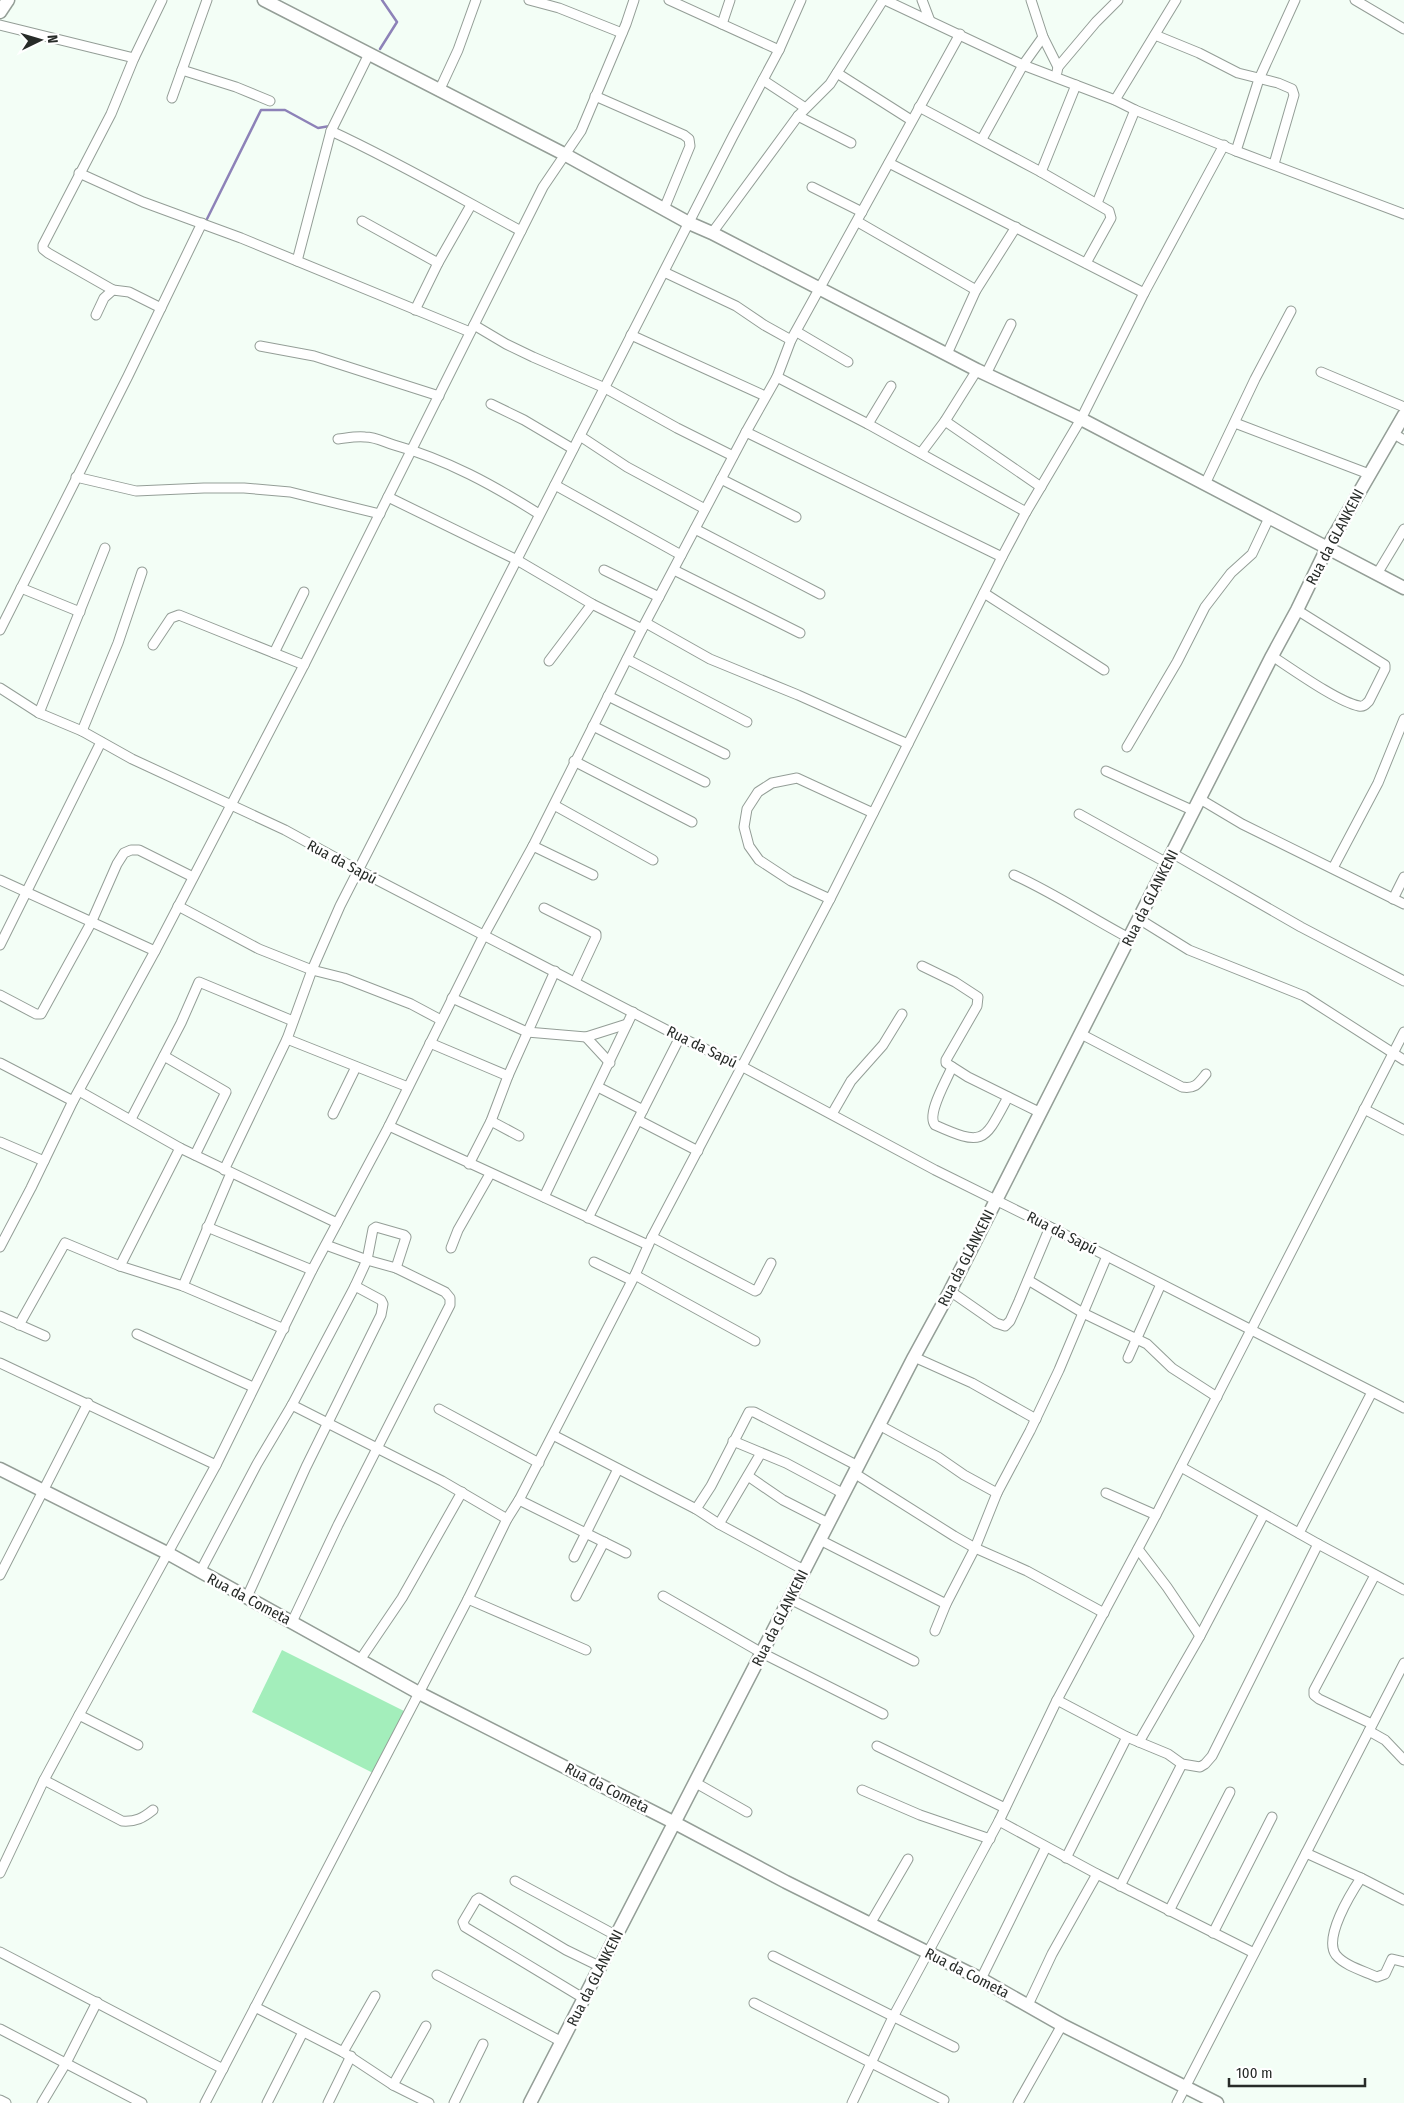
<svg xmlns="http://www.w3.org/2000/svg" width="1404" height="2103" font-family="'Fira Sans Condensed',sans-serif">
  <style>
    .green { fill: #a3eebb }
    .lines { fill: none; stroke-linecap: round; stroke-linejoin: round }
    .stream { stroke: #8d82b8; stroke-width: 2.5 }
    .street-casing { stroke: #949e97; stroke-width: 11 }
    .secondary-casing { stroke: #949e97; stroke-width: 15 }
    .street { stroke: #fff; stroke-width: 9 }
    .secondary { stroke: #fff; stroke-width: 12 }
    .labels { text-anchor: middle; stroke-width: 5; stroke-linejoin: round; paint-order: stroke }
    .street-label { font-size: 15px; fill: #272b28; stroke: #fff }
  </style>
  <rect width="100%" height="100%" fill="#f3fef6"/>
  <path class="green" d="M 282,1650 L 404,1711 L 373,1773 L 252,1712 Z"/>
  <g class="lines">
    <g class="stream">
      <path d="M 380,49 L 397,22 L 382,0"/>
      <path d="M 205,223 L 261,110 L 285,110 L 318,128 L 330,126"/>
    </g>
    <g class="street-casing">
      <g id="street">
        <path d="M 529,0 L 559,8 L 622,33"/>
        <path d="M 669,0 L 779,50"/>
        <path d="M 885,0 L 1023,65 L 1115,100 L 1135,110 L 1236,151 L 1404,214"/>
        <path d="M 922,0 L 930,21"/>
        <path d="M 1031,0 L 1043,37 L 1058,67 L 1057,72"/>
        <path d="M 1355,0 L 1404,29"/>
        <path d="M 722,24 L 730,0"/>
        <path d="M 0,25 L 134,58"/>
        <path d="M 1155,35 L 1199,53 L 1238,73 L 1278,83 L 1292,89 L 1294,95 L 1274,164"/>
        <path d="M 1058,67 L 1096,22 L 1118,0"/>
        <path d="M 182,70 L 236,87 L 270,101"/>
        <path d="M 837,73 L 911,120"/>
        <path d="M 763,80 L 804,107"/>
        <path d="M 439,91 L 458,50 L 476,0"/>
        <path d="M 595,96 L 684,135 L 689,139 L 690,146 L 664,209"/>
        <path d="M 172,98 L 207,0"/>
        <path d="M 1115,100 L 1176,0"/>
        <path d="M 919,107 L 1041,172 L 1109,211 L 1111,218 L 1086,263"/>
        <path d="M 798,116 L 851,143"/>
        <path d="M 331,131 C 396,161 458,197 521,231"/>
        <path d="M 982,139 L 1023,65 L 1043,37"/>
        <path d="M 1236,151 L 1259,79 L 1295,0"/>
        <path d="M 889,163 L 1144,293"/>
        <path d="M 1041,172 L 1076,85"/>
        <path d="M 79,173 L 143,202 L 241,238 L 470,332"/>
        <path d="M 812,187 L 862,212"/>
        <path d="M 1097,203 L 1135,110"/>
        <path d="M 362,221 L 438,263"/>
        <path d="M 858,222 L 976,290"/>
        <path d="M 712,233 L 798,116 L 830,84 L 883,0"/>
        <path d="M 297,261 L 331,131 L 369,54"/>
        <path d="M 664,272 L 736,306 L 764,325 L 791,340"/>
        <path d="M 113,290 L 48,253 L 43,249 L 43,245 L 111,114 L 134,58 L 162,0"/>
        <path d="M 415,310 L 438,263 L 471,205"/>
        <path d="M 96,315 L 104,298 L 113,290 L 129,292 L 161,308"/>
        <path d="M 474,325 L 506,344 L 533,357 L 605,388 L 677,428 L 733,456"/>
        <path d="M 797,332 L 848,362"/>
        <path d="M 631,335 L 765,396"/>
        <path d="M 260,346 L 314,356 L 439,396"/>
        <path d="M 947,354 L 976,290 L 1016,227"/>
        <path d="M 1321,372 L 1404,407"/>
        <path d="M 986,374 L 1011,324"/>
        <path d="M 777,377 L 868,424 L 1026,512"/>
        <path d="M 491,404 L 524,420 L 573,449"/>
        <path d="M 945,421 L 1041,487"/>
        <path d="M 1235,423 L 1369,474"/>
        <path d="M 868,424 L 891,386"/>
        <path d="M 746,432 L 1002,557"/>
        <path d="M 1394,434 L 1404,440"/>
        <path d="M 580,436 L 627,467 L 705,509"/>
        <path d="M 338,439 C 347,438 356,436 365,437 C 376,437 384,442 394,445 C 448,460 493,485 539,514"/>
        <path d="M 921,453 L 945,421 L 977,370"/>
        <path d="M 76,477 L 136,491 L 204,488 L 244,488 L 290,492 L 380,514"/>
        <path d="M 721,479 L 796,517"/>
        <path d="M 1205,484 L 1255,379 L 1291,311"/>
        <path d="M 555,485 L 681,555"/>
        <path d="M 388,497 L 517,560 L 592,604 L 642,629"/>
        <path d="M 695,529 L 820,594"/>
        <path d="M 604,570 L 659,597"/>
        <path d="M 674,570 L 800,633"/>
        <path d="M 1377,574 L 1404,529"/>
        <path d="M 21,588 L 80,612"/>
        <path d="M 984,593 L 1104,670"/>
        <path d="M 646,623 L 710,659 L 798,695 L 908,744"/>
        <path d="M 0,630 L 128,376 L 202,223"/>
        <path d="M 153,645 L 171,618 L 179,615 L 304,665"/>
        <path d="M 274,653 L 304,592"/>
        <path d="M 1272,656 C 1292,669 1338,702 1359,706 C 1364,707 1366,704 1369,701 L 1385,669 L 1385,665 L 1297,610"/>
        <path d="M 627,659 L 747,722"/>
        <path d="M 549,661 L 592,604"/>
        <path d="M 0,688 L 39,713 L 82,731 L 132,759 L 285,830 L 358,870 L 680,1037 L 743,1067 L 935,1170 L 1050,1227 L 1404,1408"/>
        <path d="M 608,696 L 725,754"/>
        <path d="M 39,713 L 105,548"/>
        <path d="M 593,726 L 705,782"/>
        <path d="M 82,731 L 118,643 L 142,572"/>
        <path d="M 1127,747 L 1177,662 L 1205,607 L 1231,573 L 1252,554 L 1269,518"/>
        <path d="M 574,761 L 692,822"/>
        <path d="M 1106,771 L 1194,811"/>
        <path d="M 1200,799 L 1242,824 L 1404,904"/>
        <path d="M 554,805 L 653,860"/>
        <path d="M 1079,814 L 1167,863"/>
        <path d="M 533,846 L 593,875"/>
        <path d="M 1172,853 L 1301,927 L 1404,981"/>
        <path d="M 1333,868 L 1378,783 L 1404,719"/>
        <path d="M 1014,875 C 1054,893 1091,918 1129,938"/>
        <path d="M 0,880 L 155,951"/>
        <path d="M 830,899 L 791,881 L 759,860 L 749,846 L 744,827 L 747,809 L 758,792 L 772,783 L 797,778 L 873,813"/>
        <path d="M 1393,899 L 1404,877"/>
        <path d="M 178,906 L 259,949 L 312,970 L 344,978 L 411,1004 L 441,1020"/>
        <path d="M 544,908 L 596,934 L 596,937 L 575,982"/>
        <path d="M 1139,919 L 1189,950 L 1304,996 L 1404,1060"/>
        <path d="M 0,945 L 101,742"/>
        <path d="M 922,966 L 955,982 L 978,997 L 977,1006 L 946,1060 L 946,1063 L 968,1077 L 1041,1113"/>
        <path d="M 0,995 L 36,1014 L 41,1014 L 91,923 L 117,864 L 124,853 L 131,850 L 139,850 L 193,877"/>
        <path d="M 452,998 L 527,1032 L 586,1037 L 627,1024"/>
        <path d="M 1081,1034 L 1182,1087 C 1195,1089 1198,1084 1206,1074"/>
        <path d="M 586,1037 L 610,1063"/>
        <path d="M 287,1039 L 408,1087"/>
        <path d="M 430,1043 L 508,1076"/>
        <path d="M 164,1056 L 226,1092 L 195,1155"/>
        <path d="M 0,1063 L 73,1101"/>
        <path d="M 952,1067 C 947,1080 926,1114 935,1125 C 984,1147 984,1142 1008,1097"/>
        <path d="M 598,1087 L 643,1110"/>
        <path d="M 79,1091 L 180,1148 L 337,1223"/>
        <path d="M 1364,1109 L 1404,1130"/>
        <path d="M 333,1114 L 356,1067"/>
        <path d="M 832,1114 L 851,1081 L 883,1045 L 902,1014"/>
        <path d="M 131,1119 L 181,1023 L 199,982 L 293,1021"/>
        <path d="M 638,1120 L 698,1151"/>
        <path d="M 491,1121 L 519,1136"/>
        <path d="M 389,1126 L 648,1245"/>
        <path d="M 0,1142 L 44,1161"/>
        <path d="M 469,1164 L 491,1121 L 508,1076 L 555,971"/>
        <path d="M 224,1170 L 287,1039 L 312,970 L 340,906 L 733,136 L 779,50 L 801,0"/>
        <path d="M 544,1197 L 633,1012"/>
        <path d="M 588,1218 L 680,1037"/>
        <path d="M 207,1227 L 312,1270"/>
        <path d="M 652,1237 L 755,1291 L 757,1290 L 771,1263"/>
        <path d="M 0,1247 L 31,1188 L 73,1101 L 155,951 L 304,665 L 543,187 L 581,131 L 626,24 L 634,0"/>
        <path d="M 451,1248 L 458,1230 L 490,1174"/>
        <path d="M 594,1262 L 631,1280"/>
        <path d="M 120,1266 L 180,1148"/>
        <path d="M 635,1275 L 755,1341"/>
        <path d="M 1028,1280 L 1083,1313 L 1147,1344 L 1172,1368 L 1217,1397"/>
        <path d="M 183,1286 L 231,1173"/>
        <path d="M 950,1291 L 996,1323 L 1005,1326 L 1010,1321 L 1019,1301 L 1050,1227"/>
        <path d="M 0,1316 L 45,1336"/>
        <path d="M 19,1325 L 65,1243 L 120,1266 L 183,1286 L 284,1329"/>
        <path d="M 137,1334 L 253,1387"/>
        <path d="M 914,1357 L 972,1383 L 1036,1419"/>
        <path d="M 1128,1358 L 1161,1284"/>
        <path d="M 0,1363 L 216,1465"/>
        <path d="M 292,1405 L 442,1481 L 507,1519"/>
        <path d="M 439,1409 L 539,1463"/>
        <path d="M 879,1425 L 938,1457 L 964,1475 L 997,1493"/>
        <path d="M 553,1435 L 696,1509 L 719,1524 L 804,1570"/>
        <path d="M 733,1441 L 786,1463 L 844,1494"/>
        <path d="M 1181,1467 L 1318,1544 L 1404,1590"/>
        <path d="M 854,1473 L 954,1536 L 975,1548 L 1027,1571 L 1104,1613"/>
        <path d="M 748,1476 L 783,1500 L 828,1523"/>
        <path d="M 1106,1493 L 1156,1515"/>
        <path d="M 519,1500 L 626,1553"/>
        <path d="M 696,1509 L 711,1486 L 749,1412 L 754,1412 L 858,1466"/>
        <path d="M 719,1524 L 761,1453"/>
        <path d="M 1299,1533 L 1372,1392"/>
        <path d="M 820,1540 L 946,1604"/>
        <path d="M 1138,1549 L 1167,1587 L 1200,1636"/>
        <path d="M 574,1557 L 618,1469"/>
        <path d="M 200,1572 L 257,1464 L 292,1405 L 355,1286 L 367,1260 L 373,1229 L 376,1227 L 404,1235 L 406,1237 L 396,1268"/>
        <path d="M 0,1575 L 88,1403"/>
        <path d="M 576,1596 L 604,1542"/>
        <path d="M 663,1596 L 762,1653 L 883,1714"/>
        <path d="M 247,1597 L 306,1467 L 381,1315 L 383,1304 L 381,1300 L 355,1286"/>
        <path d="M 468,1599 L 586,1650"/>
        <path d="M 790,1599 L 914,1661"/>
        <path d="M 292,1622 L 338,1525 L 450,1305 L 450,1298 L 445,1292 L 396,1268 L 367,1260 L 326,1245"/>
        <path d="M 935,1631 L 946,1604 L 975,1548 L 997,1493 L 1030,1431 L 1059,1370 L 1107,1256"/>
        <path d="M 360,1660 L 402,1598 L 462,1492"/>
        <path d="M 1057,1700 L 1127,1737 L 1168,1754 L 1182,1764 L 1200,1767 L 1205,1764 L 1212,1756 L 1318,1544"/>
        <path d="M 79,1715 L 138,1745"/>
        <path d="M 1372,1724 L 1319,1699 L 1314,1695 L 1314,1690 L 1375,1575"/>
        <path d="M 1369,1731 L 1385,1740 L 1404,1760"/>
        <path d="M 1139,1742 L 1200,1636 L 1264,1514"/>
        <path d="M 877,1746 L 1005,1808"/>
        <path d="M 44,1780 L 122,1821 C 136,1822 143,1818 153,1810"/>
        <path d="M 696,1783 L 747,1812"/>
        <path d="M 862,1790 L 920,1815 L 990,1839"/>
        <path d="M 999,1821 L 1097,1874 L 1254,1953"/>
        <path d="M 1306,1853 L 1361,1878 L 1404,1900"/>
        <path d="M 1066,1858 L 1127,1737"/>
        <path d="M 0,1873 L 44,1780 L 79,1715 L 216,1465 L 312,1270 L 389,1126 L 484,935 L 533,846 L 642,629 L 746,432 L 777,377 L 791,340 L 960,34"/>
        <path d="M 1361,1878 C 1351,1893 1323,1938 1336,1955 C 1345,1966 1364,1971 1377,1977 L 1385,1974 L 1392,1959 L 1404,1962"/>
        <path d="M 515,1881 L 617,1936"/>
        <path d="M 1120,1886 L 1182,1764"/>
        <path d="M 1169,1911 L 1230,1792"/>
        <path d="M 870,1924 L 908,1859"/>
        <path d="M 1213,1933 L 1272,1817"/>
        <path d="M 0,1952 L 223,2069"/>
        <path d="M 773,1956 L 954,2047"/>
        <path d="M 437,1975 L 562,2042"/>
        <path d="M 981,1979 L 1046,1847"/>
        <path d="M 583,1998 L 465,1927 L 463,1922 L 476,1900 L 479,1898 L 566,1950 L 601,1967"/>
        <path d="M 754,2003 L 944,2100"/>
        <path d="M 1028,2005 L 1052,1954 L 1097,1874"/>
        <path d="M 255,2007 L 343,2052 L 393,2085 L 429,2103"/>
        <path d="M 0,2029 L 142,2103"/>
        <path d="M 343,2052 L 375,1996"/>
        <path d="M 393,2085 L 426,2026"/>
        <path d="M 0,2100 L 6,2103"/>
        <path d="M 42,2103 L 66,2063 L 97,2002"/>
        <path d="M 205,2103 L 468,1599 L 507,1519 L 519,1500 L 635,1275 L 652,1237 L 830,899 L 1002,557 L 1026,512 L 1081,419 L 1144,293 L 1224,145"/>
        <path d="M 267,2103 L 303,2032"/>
        <path d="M 328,2103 L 351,2056"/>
        <path d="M 454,2103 L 483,2044"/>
        <path d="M 852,2103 L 893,2017 L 999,1821 L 1057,1700 L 1156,1515 L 1404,1032"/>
        <path d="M 1018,2103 L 1062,2025"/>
        <path d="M 1177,2103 L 1404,1663"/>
      </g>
    </g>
    <g class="secondary-casing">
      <g id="secondary">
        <path d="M 264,0 L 564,154 L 689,223 L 712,233 L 977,370 L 1081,419 L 1404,588"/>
        <path d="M 0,12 L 8,0"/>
        <path d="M 0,1469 L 169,1554 L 419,1693 L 675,1823 L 786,1882 L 981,1979 L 1062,2025 L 1217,2103"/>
        <path d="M 530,2103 L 914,1357 L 950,1291 L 1272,656 L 1297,610 L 1327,548 L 1404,415"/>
      </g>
    </g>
    <use href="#street" class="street"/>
    <use href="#secondary" class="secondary"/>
  </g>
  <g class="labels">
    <g class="street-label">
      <text transform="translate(1335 537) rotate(-62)" y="5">Rua da GLANKENI</text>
      <text transform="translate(342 862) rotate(28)" y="5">Rua da Sapú</text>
      <text transform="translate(1150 898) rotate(-63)" y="5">Rua da GLANKENI</text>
      <text transform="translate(702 1047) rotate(26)" y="5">Rua da Sapú</text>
      <text transform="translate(1062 1233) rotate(27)" y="5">Rua da Sapú</text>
      <text transform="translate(966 1258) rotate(-63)" y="5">Rua da GLANKENI</text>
      <text transform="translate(249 1599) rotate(28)" y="5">Rua da Cometa</text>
      <text transform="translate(780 1618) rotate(-63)" y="5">Rua da GLANKENI</text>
      <text transform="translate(607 1788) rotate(27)" y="5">Rua da Cometa</text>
      <text transform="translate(967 1973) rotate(27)" y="5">Rua da Cometa</text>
      <text transform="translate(595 1978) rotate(-63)" y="5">Rua da GLANKENI</text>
    </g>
  </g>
  <g transform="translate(40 40) rotate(85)" stroke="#ffffff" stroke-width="4" paint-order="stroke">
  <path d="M0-4L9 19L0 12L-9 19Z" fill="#272b28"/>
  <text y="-8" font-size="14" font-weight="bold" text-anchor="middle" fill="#272b28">N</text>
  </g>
  <path d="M1229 2078v8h136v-8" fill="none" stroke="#272b28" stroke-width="2.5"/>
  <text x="1236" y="2078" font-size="15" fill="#272b28" stroke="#ffffff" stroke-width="4" paint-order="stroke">100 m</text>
</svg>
